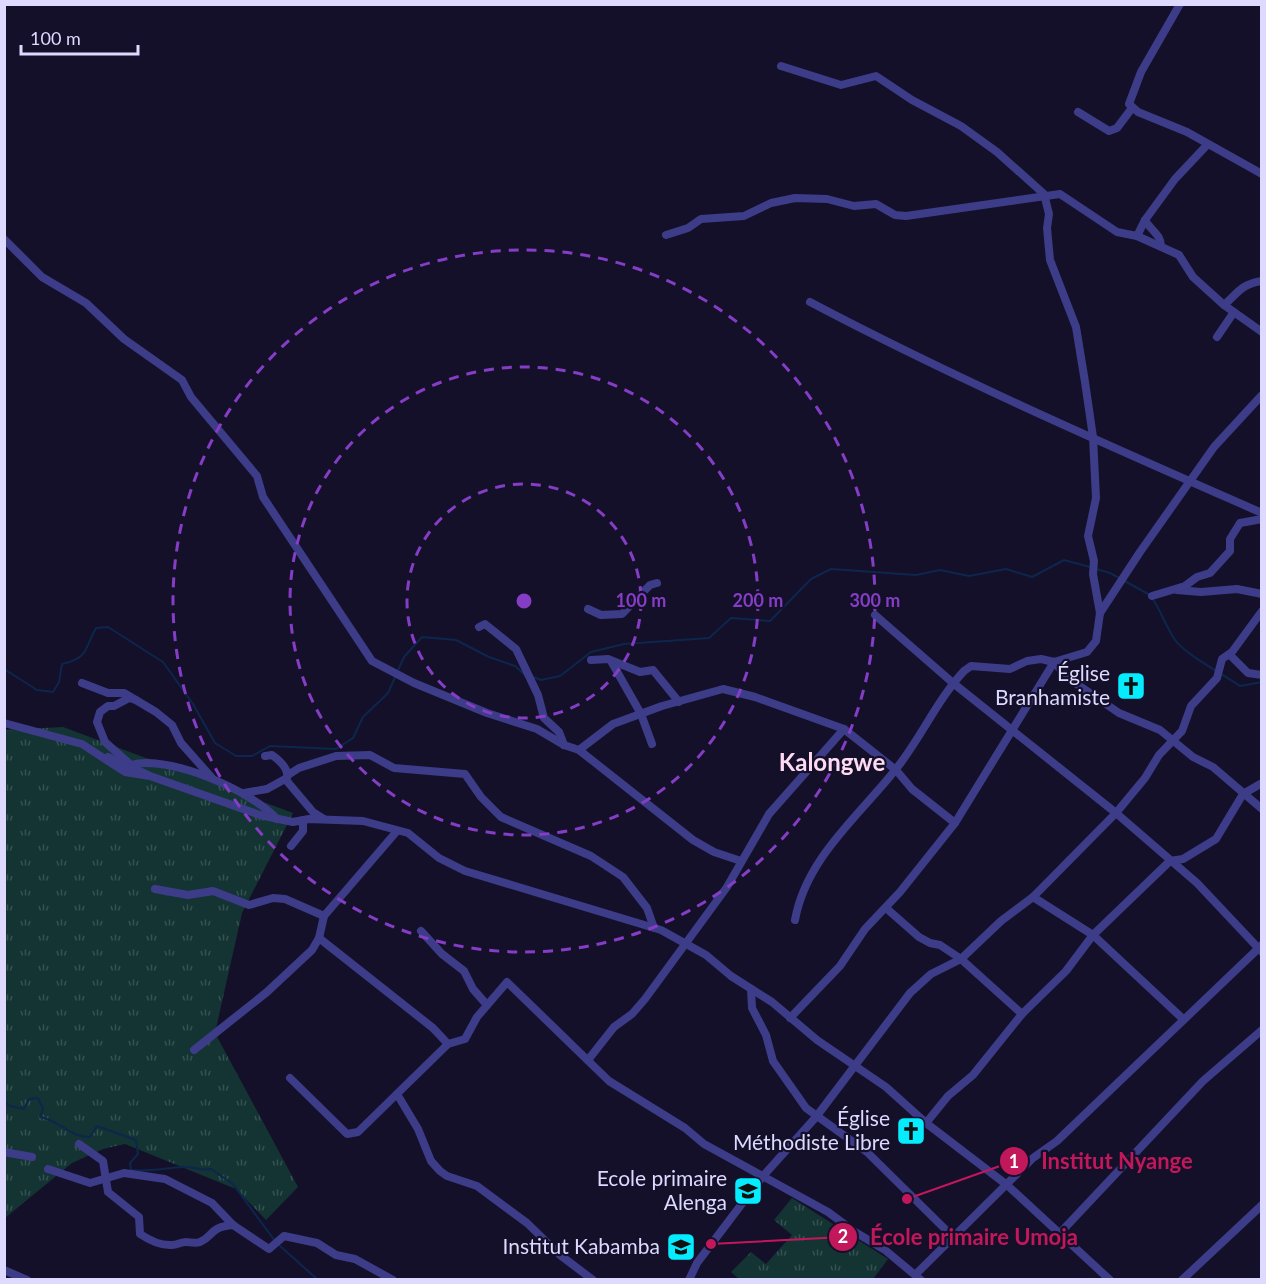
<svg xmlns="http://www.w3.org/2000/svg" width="1266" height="1284" font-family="Lato,sans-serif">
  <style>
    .grass { fill: url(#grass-tufts) }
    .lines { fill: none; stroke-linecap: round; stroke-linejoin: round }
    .stream { stroke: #0d264d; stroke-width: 2 }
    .minor { stroke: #3d3c89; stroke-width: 8 }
    .ring { fill: none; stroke: #853dc5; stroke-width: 3; stroke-dasharray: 10 8 }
    .labels { text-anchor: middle; stroke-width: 4.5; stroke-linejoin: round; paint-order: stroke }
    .poi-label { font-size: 21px; fill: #ddd9ff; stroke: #14102a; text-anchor: end }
    .quarter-label { font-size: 24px; font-weight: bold; fill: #ffdbf3; stroke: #14102a }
    .centre { fill: #853dc5; stroke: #14102a; stroke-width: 3 }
    .ring-label { font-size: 18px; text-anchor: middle; font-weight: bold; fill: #853dc5; stroke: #14102a; stroke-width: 4.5; stroke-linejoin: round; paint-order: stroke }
    .leader { fill: none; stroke: #c2185b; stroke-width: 2 }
    .callout-dot { fill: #c2185b; stroke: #14102a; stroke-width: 2 }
    .mark-label { font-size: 18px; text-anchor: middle; font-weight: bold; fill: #fff }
    .callout-label { font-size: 22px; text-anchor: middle; font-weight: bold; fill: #c2185b; stroke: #14102a; stroke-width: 4.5; stroke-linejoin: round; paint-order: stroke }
  </style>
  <defs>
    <pattern id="grass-tufts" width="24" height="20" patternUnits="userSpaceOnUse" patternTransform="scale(1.5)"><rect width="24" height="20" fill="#133432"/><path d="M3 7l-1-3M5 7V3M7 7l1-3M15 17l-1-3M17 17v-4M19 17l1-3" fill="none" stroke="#355151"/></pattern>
  </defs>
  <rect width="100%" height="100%" fill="#14102a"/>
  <g class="grass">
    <path d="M 63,727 L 293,813 L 242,913 L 215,1033 L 298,1187 L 266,1220 L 236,1189 L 125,1144 L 103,1149 L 72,1163 L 5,1218 L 5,730 Z"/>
    <path d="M 792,1198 L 888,1259 L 873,1279 L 739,1279 L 731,1272 L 751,1252 L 766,1264 L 792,1235 L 774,1220 Z"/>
  </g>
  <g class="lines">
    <g class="stream">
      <path d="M 1096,569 L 1110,573 L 1150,595"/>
      <path d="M 1153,599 C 1161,612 1167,628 1175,640 C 1186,655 1223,674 1240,686 L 1262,682"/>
      <path d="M 4,669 L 37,690 L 53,692 L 59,682 L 62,664 C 89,658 84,649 96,628 L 108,627 L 163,662 L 193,704 L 215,743 L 236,756 L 252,756 L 270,746 L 336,749 L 353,738 L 363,717 L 388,693 L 404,657 L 422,637 L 456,640 L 489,657 L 515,666 L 525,675"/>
      <path d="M 533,677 L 541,680 L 560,676 L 591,652 L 624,644 L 709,638 L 731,618 L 770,621 L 811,579 L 831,569 L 916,575 L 940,570 L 969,576 L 1006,569 L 1032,577 L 1064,560 L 1090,567"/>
      <path d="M 4,1101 L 10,1106 L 24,1109 L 29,1099 L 38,1098 L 43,1109 L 40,1117 C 59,1120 71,1138 90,1137 L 97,1126 L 136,1140 L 138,1154 L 130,1163 L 131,1170 C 150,1172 164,1168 183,1167 C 193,1166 200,1171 211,1169 L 233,1184 L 275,1241"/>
      <path d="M 279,1245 L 318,1280"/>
    </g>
    <g class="minor">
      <path d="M 1180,4 L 1141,72 L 1129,104 L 1138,112 L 1187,132 L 1262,174"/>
      <path d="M 781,66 L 841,85 L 876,76 L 912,100 L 961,126 L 997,152 L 1044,194 L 1049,214 L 1047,228 L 1050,260 L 1076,327 L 1085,382 L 1093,437 L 1096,498 L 1088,536 L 1094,561 L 1093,574 L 1100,613"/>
      <path d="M 1078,112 L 1109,131 L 1117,128 L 1132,108"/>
      <path d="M 1145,220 C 1150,230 1161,234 1161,246"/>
      <path d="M 666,235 L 688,228 L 701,219 L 744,216 L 771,203 L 795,198 L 827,199 L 854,206 L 876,204 L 895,215 L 906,216 L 1060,194 L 1117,232 L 1137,236 L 1179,255 L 1193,277 L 1224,305 L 1262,332"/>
      <path d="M 1137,236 L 1145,220 L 1175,179 L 1207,145"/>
      <path d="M 4,239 L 42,277 L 86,303 L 124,339 L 182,380 L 191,397 L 257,476 L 263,497 L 372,661 L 414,683 L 487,713 L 537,729 L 564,745 L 579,750 L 693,840 L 714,852 L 741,861"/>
      <path d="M 810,302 C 958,380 1110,446 1262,513"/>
      <path d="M 1224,305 C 1238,293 1241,284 1262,281"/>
      <path d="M 1217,337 L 1234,312"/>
      <path d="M 1177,590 L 1201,592 L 1237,589 L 1262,594"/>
      <path d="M 1152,596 L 1185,586 L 1197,577 L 1210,573 L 1230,551 L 1230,539 L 1240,523 L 1262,519"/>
      <path d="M 588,609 L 601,615 L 622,614 L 650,585 L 657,583"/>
      <path d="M 875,615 L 953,683 L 1116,813 L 1197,883 L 1262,952"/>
      <path d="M 479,627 L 485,624 L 516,649 L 538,695 L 544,718 L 559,732 L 564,745"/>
      <path d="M 1230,655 L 1248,673 L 1262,675"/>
      <path d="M 591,660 L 608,659 L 640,672 L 653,670 L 679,702"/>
      <path d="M 611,661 L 641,714 L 652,744"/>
      <path d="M 1054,662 L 1068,678 L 1119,713 L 1160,730 L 1193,757 L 1213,767 L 1262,809"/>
      <path d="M 82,683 L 108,693 L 124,693 L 156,712 L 172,725 L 181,743 L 212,778"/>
      <path d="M 136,700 L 129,698 L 114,706 L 108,706 L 100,712 L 97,722 L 105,742 L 131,765 C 168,754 252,791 277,819"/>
      <path d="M 4,723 L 82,744 L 125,772 L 150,776 L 260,815 L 293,822 L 309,819 L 363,821 L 408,833 L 439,858 L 465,871 L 661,930 L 706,955 L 731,976 L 772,1002 L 817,1040 L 886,1087 L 926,1123 L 1007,1185 L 1110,1280"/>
      <path d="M 579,750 L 613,724 L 662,706 L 723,689 L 755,697 L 844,729 L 896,770 L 912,789 L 955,823"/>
      <path d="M 108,757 L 148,775"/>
      <path d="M 288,775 L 299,768 L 336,756 L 370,755 L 394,768 L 465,774 L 481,797 L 501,817 L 591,856 L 623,877 L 647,908 L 654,928"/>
      <path d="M 286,780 L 313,812 L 324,819"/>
      <path d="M 244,793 L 267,789 L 287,778 C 289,769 279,760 272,755 L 265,756"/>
      <path d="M 291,846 L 303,831 L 303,820"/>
      <path d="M 155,889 L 188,895 L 213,891 L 249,905 L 273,898 L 285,899 L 324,916"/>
      <path d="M 1033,897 L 1093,935 L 1183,1019"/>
      <path d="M 886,908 L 919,937 L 930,943 L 940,945 L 961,959 L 1022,1014"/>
      <path d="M 795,920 C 806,858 859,816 896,769 C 921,738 937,700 964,671 L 971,666 L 1010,669 L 1027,661 L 1041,659 L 1054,662 L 1087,652 L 1096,641 L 1100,613 L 1140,552 L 1214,447 L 1262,395"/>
      <path d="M 421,931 L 442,954 L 464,971 L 473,989 L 487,1005"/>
      <path d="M 319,938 L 433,1028 L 448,1044"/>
      <path d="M 751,989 L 752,1008 L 766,1035 L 773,1061 L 806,1108 L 867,1152 L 952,1236"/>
      <path d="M 790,1018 L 840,966 L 865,929 L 900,892 L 955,823 L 1054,662"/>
      <path d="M 194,1050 L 267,992 L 312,950 L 319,938 L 324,916 L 397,831"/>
      <path d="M 588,1060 L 614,1027 L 632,1014 L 645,999 L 727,887 L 769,814 L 844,729"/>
      <path d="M 290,1078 L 347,1134 L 358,1132 L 448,1044 L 465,1039 L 477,1017 L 507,982 L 609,1081 L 685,1128 L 704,1144 L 828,1212 L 855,1232 L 885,1250 L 921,1280"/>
      <path d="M 397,1094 L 418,1129 L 431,1161 L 440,1171 L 447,1176 L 477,1186 L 527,1223 L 560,1255 L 593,1280"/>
      <path d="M 926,1123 L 948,1096 L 973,1075 L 1022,1014 L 1066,971 L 1093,935 L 1170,861 L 1183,859 L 1216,839 L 1243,794 L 1262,783"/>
      <path d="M 79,1144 L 103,1161 L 108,1192 L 139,1217 L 140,1234 C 149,1240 160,1246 172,1245 C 177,1245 181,1242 186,1242 C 190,1242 195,1244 200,1242 C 214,1236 209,1227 233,1225"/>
      <path d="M 4,1152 L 32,1157"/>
      <path d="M 48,1169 L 90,1183 L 124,1173 L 165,1179 L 212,1203 L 233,1225 L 269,1249 L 284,1236 L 317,1243 L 336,1255 L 355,1259 L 393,1280"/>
      <path d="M 1060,1233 L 1203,1081 L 1262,1030"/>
      <path d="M 4,1270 L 27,1280"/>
      <path d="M 916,1274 L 1033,1158 L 1057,1141 L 1262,945"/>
      <path d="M 689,1280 L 697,1263 L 763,1176 L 816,1117 L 910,993 L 931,974 L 961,959 L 1001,921 L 1033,897 L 1116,813 L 1145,778 L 1159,755 L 1182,731 L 1191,706 L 1217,678 L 1222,659 L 1232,652 L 1262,611"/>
      <path d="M 1182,1280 L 1262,1205"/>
    </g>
  </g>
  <g class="ring">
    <circle cx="524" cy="601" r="117"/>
    <circle cx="524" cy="601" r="234"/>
    <circle cx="524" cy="601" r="351"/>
  </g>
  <defs>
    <g id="church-square" transform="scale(1.5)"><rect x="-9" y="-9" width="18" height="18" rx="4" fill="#05ecff" stroke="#14102a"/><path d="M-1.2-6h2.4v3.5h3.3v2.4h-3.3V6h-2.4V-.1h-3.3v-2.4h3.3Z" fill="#111"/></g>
    <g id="school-square" transform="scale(1.5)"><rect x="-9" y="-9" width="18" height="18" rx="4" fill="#05ecff" stroke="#14102a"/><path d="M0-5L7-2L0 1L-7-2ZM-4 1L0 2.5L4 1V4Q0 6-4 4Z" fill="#111"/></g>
  </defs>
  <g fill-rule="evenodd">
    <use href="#church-square" x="1131" y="686"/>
    <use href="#church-square" x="911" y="1131"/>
    <use href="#school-square" x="748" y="1191"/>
    <use href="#school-square" x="681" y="1247"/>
  </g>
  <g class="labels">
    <g class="poi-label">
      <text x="1110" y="681">Église<tspan x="1110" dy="24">Branhamiste</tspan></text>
      <text x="890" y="1126">Église<tspan x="890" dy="24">Méthodiste Libre</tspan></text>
      <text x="727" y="1186">Ecole primaire<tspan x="727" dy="24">Alenga</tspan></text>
      <text x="660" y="1254">Institut Kabamba</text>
    </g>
    <g class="quarter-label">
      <text x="832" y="771">Kalongwe</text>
    </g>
  </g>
  <circle cx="524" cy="601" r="9" class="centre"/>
  <g class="ring-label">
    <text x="641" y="607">100 m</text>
    <text x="758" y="607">200 m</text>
    <text x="875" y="607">300 m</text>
  </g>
  <path class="leader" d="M907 1199L1014 1161M711 1244L843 1237"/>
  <g class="callout-dot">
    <circle cx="907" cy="1199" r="6"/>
    <circle cx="711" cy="1244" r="6"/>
    <circle cx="1014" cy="1161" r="15"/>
    <circle cx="843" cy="1237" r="15"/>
  </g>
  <g class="mark-label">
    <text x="1014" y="1168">1</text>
    <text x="843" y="1243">2</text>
  </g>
  <g class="callout-label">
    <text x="1117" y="1169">Institut Nyange</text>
    <text x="974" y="1245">École primaire Umoja</text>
  </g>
  <rect width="1266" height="1284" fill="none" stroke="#ddd9ff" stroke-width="12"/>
  <path d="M21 45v9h117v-9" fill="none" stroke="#ddd9ff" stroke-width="3"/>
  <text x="30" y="45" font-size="18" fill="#ddd9ff" stroke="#14102a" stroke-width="4.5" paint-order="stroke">100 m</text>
</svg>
